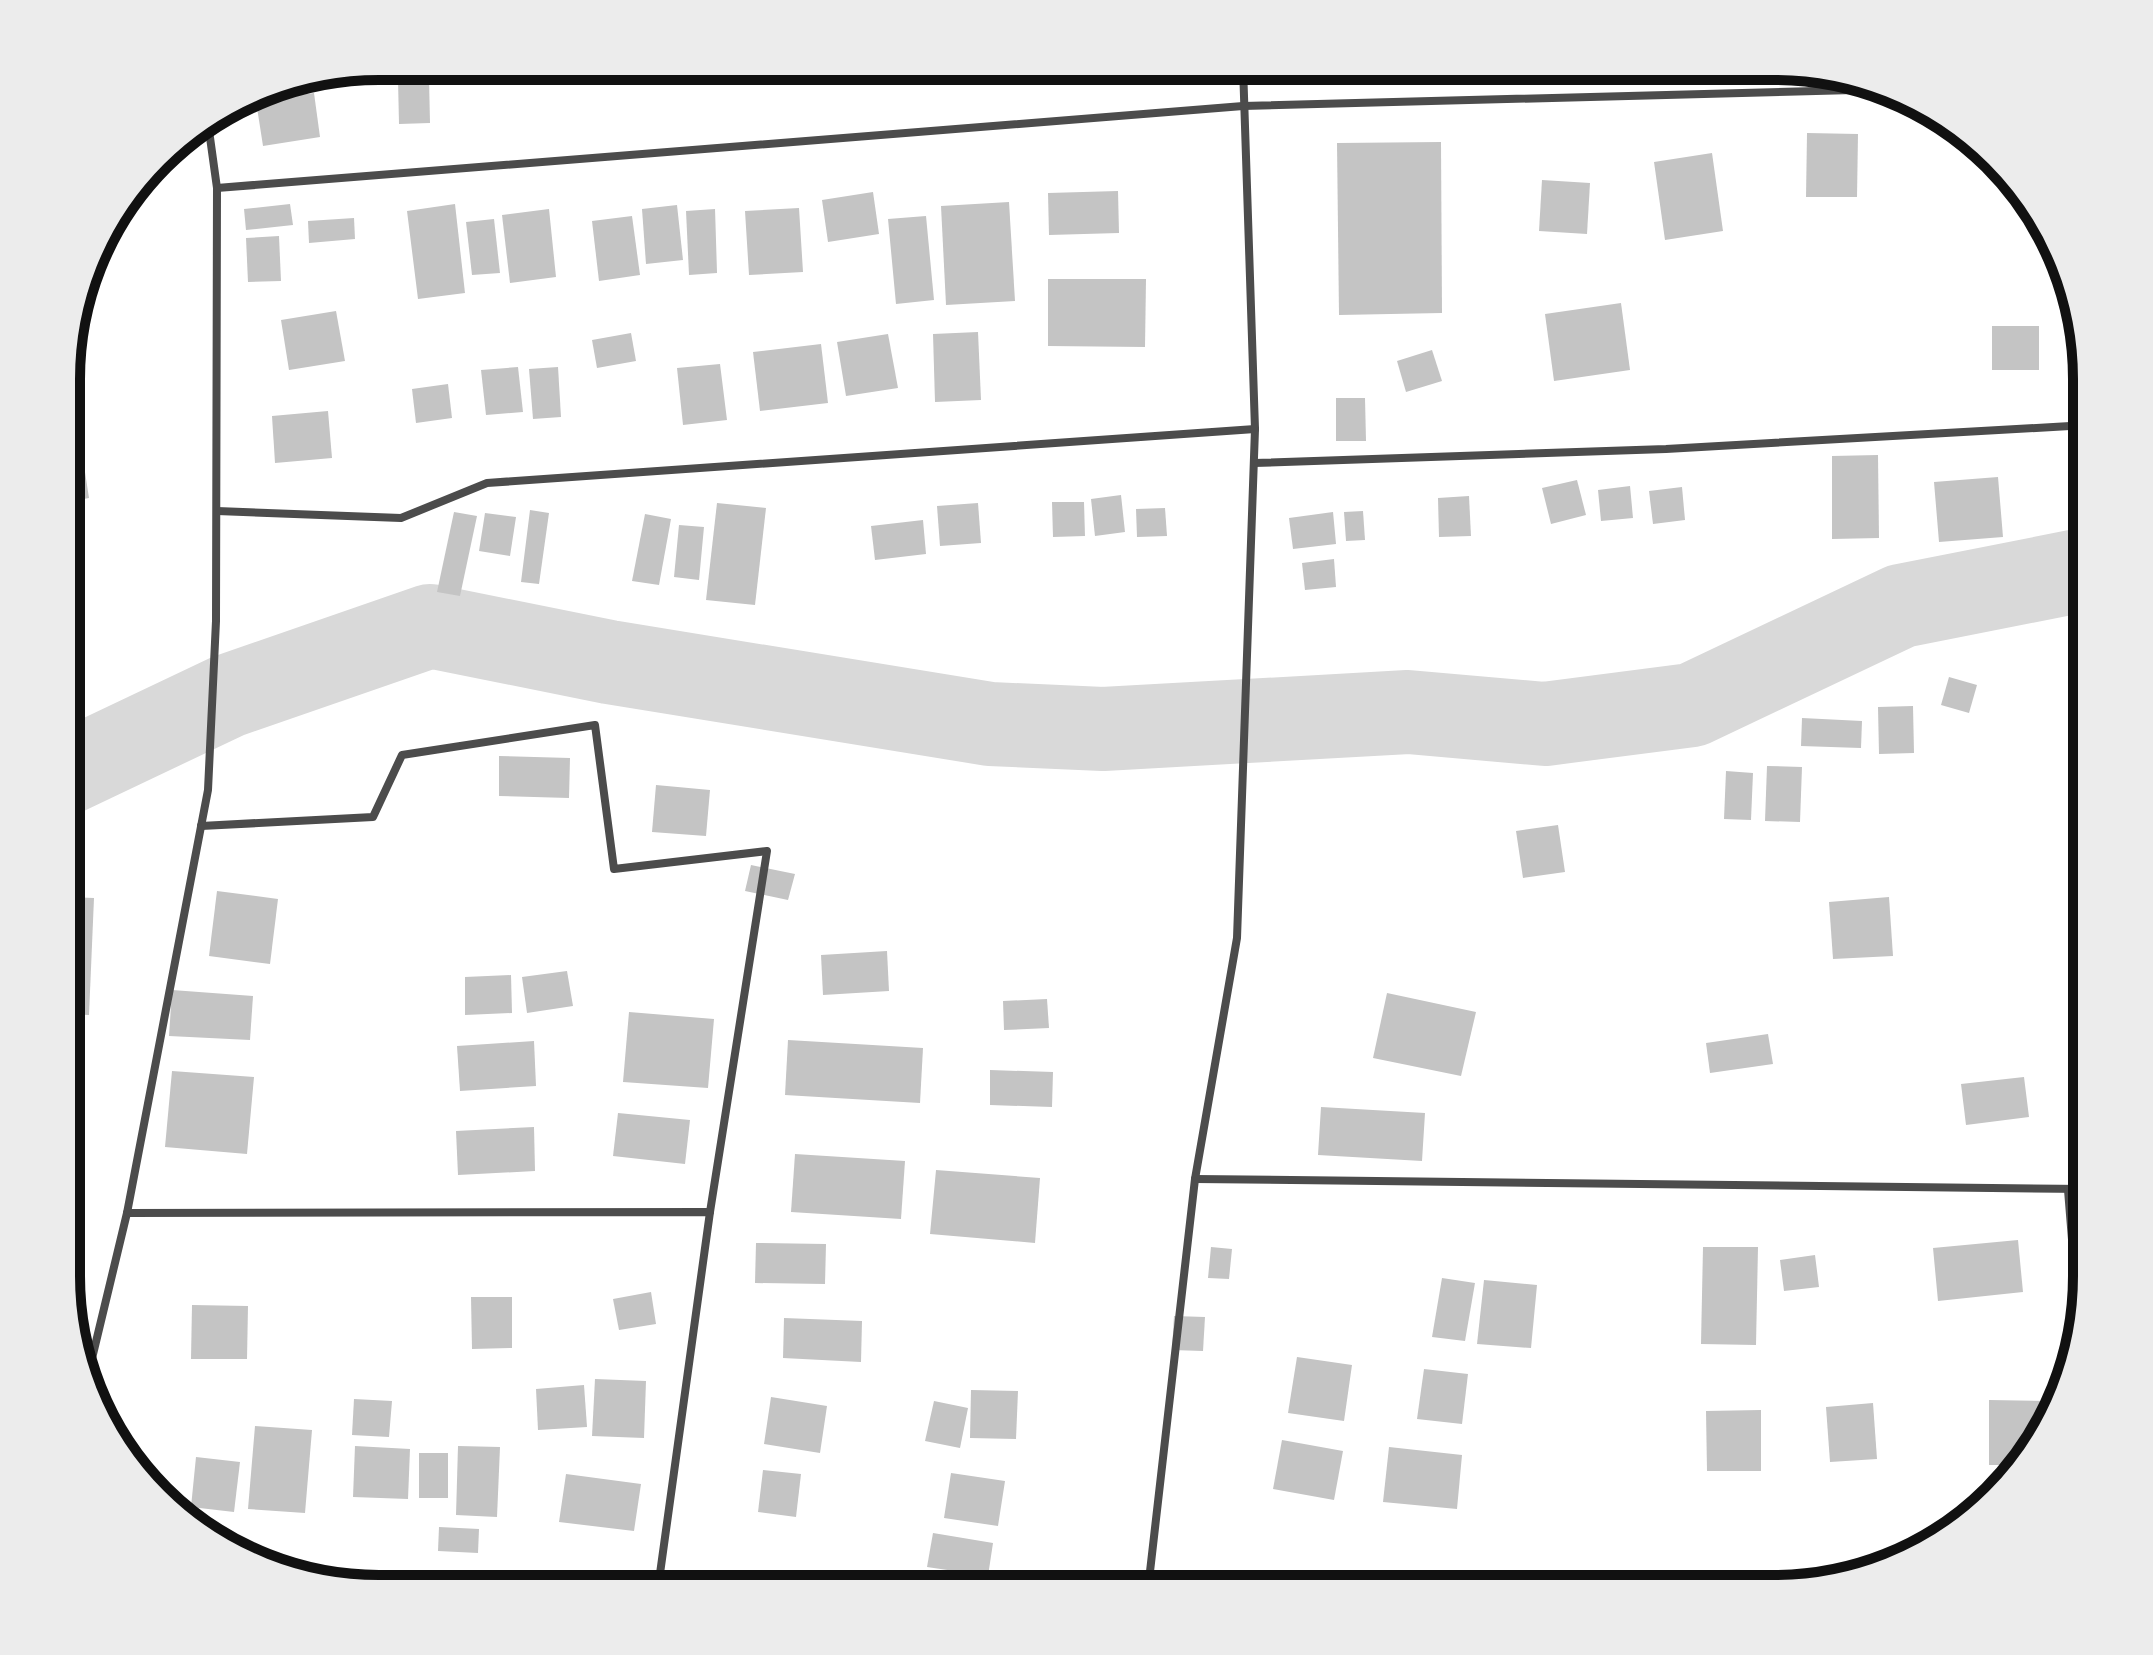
<svg xmlns="http://www.w3.org/2000/svg" width="2153" height="1655" font-family="'Archivo Narrow',sans-serif">
  <style>
    .lines { fill: none; stroke-linecap: round; stroke-linejoin: round }
    .river { stroke: #d9d9d9; stroke-width: 84 }
    .building { fill: #c4c4c4 }
    .minor { stroke: #4c4c4c; stroke-width: 8 }
    .rim { fill: none; stroke: #111; stroke-width: 10 }
  </style>
  <rect width="100%" height="100%" fill="#fff"/>
  <g class="lines">
    <path class="river" d="M 68,772 L 228,696 L 430,626 L 609,662 L 990,724 L 1103,729 L 1408,712 L 1545,724 L 1692,705 L 1901,606 L 2083,570 L 2087,571"/>
  </g>
  <g class="building">
    <path d="M 427,66 L 474,66 L 474,73 L 427,68 Z"/>
    <path d="M 490,66 L 529,66 L 528,78 L 489,74 Z"/>
    <path d="M 586,66 L 620,66 L 620,75 L 587,77 Z"/>
    <path d="M 640,66 L 668,66 L 669,77 L 640,78 Z"/>
    <path d="M 677,66 L 717,66 L 716,75 L 677,75 Z"/>
    <path d="M 743,66 L 790,66 L 791,73 L 746,82 Z"/>
    <path d="M 1024,66 L 1087,66 L 1087,68 L 1025,75 Z"/>
    <path d="M 429,78 L 430,123 L 399,124 L 398,79 Z"/>
    <path d="M 314,93 L 320,137 L 263,146 L 256,101 Z"/>
    <path d="M 1807,133 L 1858,134 L 1857,197 L 1806,197 Z"/>
    <path d="M 1441,142 L 1442,313 L 1339,315 L 1337,143 Z"/>
    <path d="M 1712,153 L 1723,231 L 1665,240 L 1654,162 Z"/>
    <path d="M 1542,180 L 1590,183 L 1587,234 L 1539,231 Z"/>
    <path d="M 1118,191 L 1119,233 L 1049,235 L 1048,193 Z"/>
    <path d="M 873,192 L 879,234 L 828,242 L 822,200 Z"/>
    <path d="M 126,201 L 125,220 L 110,220 L 114,216 Z"/>
    <path d="M 1009,202 L 1015,301 L 946,305 L 941,206 Z"/>
    <path d="M 290,204 L 293,225 L 246,230 L 244,209 Z"/>
    <path d="M 455,204 L 465,293 L 418,299 L 407,211 Z"/>
    <path d="M 677,205 L 683,260 L 646,264 L 642,209 Z"/>
    <path d="M 799,208 L 803,272 L 749,275 L 745,211 Z"/>
    <path d="M 549,209 L 556,277 L 510,283 L 502,215 Z"/>
    <path d="M 715,209 L 717,273 L 689,275 L 686,211 Z"/>
    <path d="M 632,216 L 640,275 L 599,281 L 592,221 Z"/>
    <path d="M 926,216 L 934,300 L 896,304 L 888,219 Z"/>
    <path d="M 354,218 L 355,239 L 309,243 L 308,221 Z"/>
    <path d="M 494,219 L 500,273 L 472,275 L 466,222 Z"/>
    <path d="M 279,236 L 281,281 L 248,282 L 246,238 Z"/>
    <path d="M 1048,279 L 1146,279 L 1145,347 L 1048,346 Z"/>
    <path d="M 1621,303 L 1630,370 L 1554,381 L 1545,314 Z"/>
    <path d="M 336,311 L 345,361 L 289,370 L 281,320 Z"/>
    <rect x="1992" y="326" width="47" height="44"/>
    <path d="M 978,332 L 981,400 L 935,402 L 933,334 Z"/>
    <path d="M 631,333 L 636,361 L 597,368 L 592,340 Z"/>
    <path d="M 888,334 L 898,388 L 846,396 L 837,342 Z"/>
    <path d="M 78,336 L 78,381 L 69,381 L 69,338 Z"/>
    <path d="M 821,344 L 828,403 L 760,411 L 753,352 Z"/>
    <path d="M 1432,350 L 1442,381 L 1406,392 L 1397,361 Z"/>
    <path d="M 720,364 L 727,420 L 683,425 L 677,368 Z"/>
    <path d="M 518,367 L 523,412 L 486,415 L 481,370 Z"/>
    <path d="M 558,367 L 561,417 L 533,419 L 529,369 Z"/>
    <path d="M 448,384 L 452,418 L 416,423 L 412,389 Z"/>
    <path d="M 1336,398 L 1365,398 L 1366,441 L 1336,441 Z"/>
    <path d="M 328,411 L 332,458 L 275,463 L 272,416 Z"/>
    <path d="M 73,424 L 83,455 L 68,459 L 69,425 Z"/>
    <path d="M 1878,455 L 1879,538 L 1832,539 L 1832,456 Z"/>
    <path d="M 85,472 L 89,498 L 68,502 L 68,475 Z"/>
    <path d="M 1998,477 L 2003,537 L 1939,542 L 1934,482 Z"/>
    <path d="M 1577,480 L 1586,515 L 1551,524 L 1542,488 Z"/>
    <path d="M 1630,486 L 1633,518 L 1601,521 L 1598,490 Z"/>
    <path d="M 1682,487 L 1685,520 L 1653,524 L 1649,491 Z"/>
    <path d="M 1121,495 L 1125,532 L 1095,536 L 1091,499 Z"/>
    <path d="M 1469,496 L 1471,536 L 1439,537 L 1438,498 Z"/>
    <path d="M 1052,502 L 1084,502 L 1085,536 L 1053,537 Z"/>
    <path d="M 717,503 L 766,508 L 755,605 L 706,600 Z"/>
    <path d="M 978,503 L 981,543 L 940,546 L 937,506 Z"/>
    <path d="M 1165,508 L 1167,536 L 1137,537 L 1136,509 Z"/>
    <path d="M 530,510 L 549,513 L 539,584 L 521,582 Z"/>
    <path d="M 1363,511 L 1365,540 L 1346,541 L 1344,512 Z"/>
    <path d="M 454,512 L 477,516 L 460,596 L 437,592 Z"/>
    <path d="M 1333,512 L 1336,544 L 1293,549 L 1289,518 Z"/>
    <path d="M 485,513 L 516,517 L 510,556 L 479,551 Z"/>
    <path d="M 645,514 L 671,519 L 659,585 L 632,581 Z"/>
    <path d="M 923,520 L 926,554 L 875,560 L 871,526 Z"/>
    <path d="M 679,525 L 704,527 L 699,580 L 674,577 Z"/>
    <rect x="68" y="555" width="12" height="46"/>
    <path d="M 1334,559 L 1336,587 L 1305,590 L 1302,563 Z"/>
    <path d="M 1949,677 L 1977,685 L 1969,713 L 1941,705 Z"/>
    <path d="M 1913,706 L 1914,753 L 1879,754 L 1878,707 Z"/>
    <path d="M 1802,718 L 1862,721 L 1861,748 L 1801,746 Z"/>
    <path d="M 499,756 L 570,758 L 569,798 L 499,796 Z"/>
    <path d="M 1767,766 L 1802,767 L 1800,822 L 1765,821 Z"/>
    <path d="M 1726,771 L 1753,773 L 1751,820 L 1724,819 Z"/>
    <path d="M 656,785 L 710,790 L 706,836 L 652,832 Z"/>
    <path d="M 1558,825 L 1565,872 L 1523,878 L 1516,831 Z"/>
    <path d="M 751,865 L 795,874 L 788,900 L 745,891 Z"/>
    <path d="M 217,891 L 278,899 L 270,964 L 209,956 Z"/>
    <path d="M 68,897 L 94,898 L 89,1015 L 67,1014 Z"/>
    <path d="M 1889,897 L 1893,956 L 1833,959 L 1829,902 Z"/>
    <path d="M 887,951 L 889,991 L 823,995 L 821,955 Z"/>
    <path d="M 567,971 L 573,1006 L 527,1013 L 522,977 Z"/>
    <path d="M 511,975 L 512,1013 L 465,1015 L 465,977 Z"/>
    <path d="M 172,990 L 253,996 L 250,1040 L 169,1036 Z"/>
    <path d="M 1387,993 L 1476,1012 L 1461,1076 L 1373,1058 Z"/>
    <path d="M 1047,999 L 1049,1028 L 1004,1030 L 1003,1001 Z"/>
    <path d="M 629,1012 L 714,1019 L 708,1088 L 623,1082 Z"/>
    <path d="M 1768,1034 L 1773,1064 L 1710,1073 L 1706,1043 Z"/>
    <path d="M 788,1040 L 923,1048 L 920,1103 L 785,1095 Z"/>
    <path d="M 534,1041 L 536,1086 L 460,1091 L 457,1046 Z"/>
    <path d="M 990,1070 L 1053,1072 L 1052,1107 L 990,1105 Z"/>
    <path d="M 172,1071 L 254,1077 L 247,1154 L 165,1147 Z"/>
    <path d="M 2024,1077 L 2029,1117 L 1966,1125 L 1961,1084 Z"/>
    <path d="M 1321,1107 L 1425,1113 L 1422,1161 L 1318,1155 Z"/>
    <path d="M 618,1113 L 690,1120 L 685,1164 L 613,1156 Z"/>
    <path d="M 534,1127 L 535,1171 L 458,1175 L 456,1131 Z"/>
    <path d="M 795,1154 L 905,1161 L 901,1219 L 791,1212 Z"/>
    <path d="M 936,1170 L 1040,1178 L 1035,1243 L 930,1234 Z"/>
    <path d="M 2018,1240 L 2023,1292 L 1938,1301 L 1933,1248 Z"/>
    <path d="M 756,1243 L 826,1244 L 825,1284 L 755,1283 Z"/>
    <path d="M 1211,1247 L 1232,1249 L 1229,1279 L 1208,1278 Z"/>
    <path d="M 1703,1247 L 1758,1247 L 1756,1345 L 1701,1344 Z"/>
    <path d="M 1815,1255 L 1819,1287 L 1784,1291 L 1780,1260 Z"/>
    <path d="M 1442,1278 L 1475,1283 L 1465,1341 L 1432,1337 Z"/>
    <path d="M 1484,1280 L 1537,1285 L 1531,1348 L 1477,1344 Z"/>
    <path d="M 651,1292 L 656,1324 L 619,1330 L 613,1299 Z"/>
    <path d="M 471,1297 L 512,1297 L 512,1348 L 472,1349 Z"/>
    <path d="M 192,1305 L 248,1306 L 247,1359 L 191,1359 Z"/>
    <path d="M 1174,1316 L 1205,1317 L 1203,1351 L 1172,1350 Z"/>
    <path d="M 784,1318 L 862,1321 L 861,1362 L 783,1358 Z"/>
    <path d="M 1297,1357 L 1352,1365 L 1344,1421 L 1288,1413 Z"/>
    <path d="M 1424,1369 L 1468,1374 L 1462,1424 L 1417,1419 Z"/>
    <path d="M 595,1379 L 646,1381 L 644,1438 L 592,1436 Z"/>
    <path d="M 584,1385 L 587,1427 L 538,1430 L 536,1389 Z"/>
    <path d="M 971,1390 L 1018,1391 L 1016,1439 L 970,1438 Z"/>
    <path d="M 771,1397 L 827,1406 L 820,1453 L 764,1444 Z"/>
    <path d="M 354,1399 L 392,1401 L 389,1437 L 352,1435 Z"/>
    <path d="M 1989,1400 L 2048,1401 L 2048,1420 L 2020,1465 L 1989,1465 Z"/>
    <path d="M 934,1401 L 968,1408 L 960,1448 L 925,1441 Z"/>
    <path d="M 1873,1403 L 1877,1459 L 1830,1462 L 1826,1407 Z"/>
    <path d="M 1761,1410 L 1761,1471 L 1707,1471 L 1706,1411 Z"/>
    <path d="M 255,1426 L 312,1430 L 305,1513 L 248,1509 Z"/>
    <path d="M 1282,1440 L 1343,1451 L 1334,1500 L 1273,1489 Z"/>
    <path d="M 355,1446 L 410,1449 L 408,1499 L 353,1497 Z"/>
    <path d="M 458,1446 L 500,1447 L 497,1517 L 456,1515 Z"/>
    <path d="M 1389,1447 L 1462,1455 L 1457,1509 L 1383,1502 Z"/>
    <rect x="419" y="1453" width="29" height="45"/>
    <path d="M 196,1457 L 240,1462 L 234,1512 L 191,1507 Z"/>
    <path d="M 763,1470 L 801,1474 L 796,1517 L 758,1512 Z"/>
    <path d="M 951,1473 L 1005,1481 L 998,1526 L 944,1518 Z"/>
    <path d="M 566,1474 L 641,1484 L 634,1531 L 559,1522 Z"/>
    <path d="M 439,1527 L 479,1529 L 478,1553 L 438,1551 Z"/>
    <path d="M 933,1533 L 993,1543 L 988,1576 L 927,1567 Z"/>
  </g>
  <g class="lines">
    <g class="minor">
      <path d="M 217,188 L 1243,106 L 1892,89"/>
      <path d="M 1254,463 L 1666,449 L 2087,425"/>
      <path d="M 217,511 L 401,518 L 487,483 L 1255,429"/>
      <path d="M 201,826 L 373,817 L 402,755 L 595,725 L 614,869 L 767,851 L 710,1212"/>
      <path d="M 1195,1179 L 2086,1189"/>
      <path d="M 2068,1190 L 2079,1326"/>
      <path d="M 127,1213 L 710,1212 L 658,1588"/>
      <path d="M 88,1375 L 127,1213 L 208,790 L 216,621 L 217,188 L 208,123"/>
      <path d="M 335,1583 L 660,1575"/>
      <path d="M 1148,1589 L 1195,1179 L 1237,938 L 1255,429 L 1243,66"/>
    </g>
  </g>
  <path d="M0 0H2153V1655H0ZM379 80H1774A299 299 0 0 1 2073 379V1276A299 299 0 0 1 1774 1575H379A299 299 0 0 1 80 1276V379A299 299 0 0 1 379 80Z" fill="#ececec" fill-rule="evenodd"/>
  <path class="rim" d="M379 80H1774A299 299 0 0 1 2073 379V1276A299 299 0 0 1 1774 1575H379A299 299 0 0 1 80 1276V379A299 299 0 0 1 379 80Z"/>
</svg>
